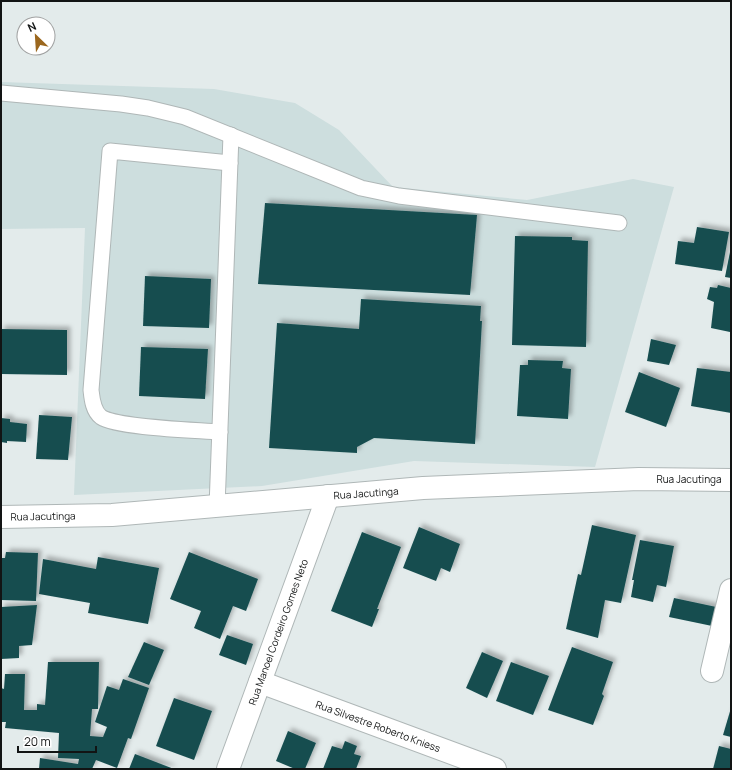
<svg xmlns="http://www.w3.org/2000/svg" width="732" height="770" font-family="Manrope,sans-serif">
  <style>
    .built { fill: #cddede }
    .building { fill: #174e50; filter: url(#shadow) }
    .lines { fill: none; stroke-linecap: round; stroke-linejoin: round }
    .service-casing { stroke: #afb7b7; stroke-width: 17 }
    .minor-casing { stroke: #afb7b7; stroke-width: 24 }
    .tertiary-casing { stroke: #afb7b7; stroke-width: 24 }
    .service { stroke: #fff; stroke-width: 15 }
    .minor { stroke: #fff; stroke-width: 22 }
    .tertiary { stroke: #fff; stroke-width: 22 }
    .labels { text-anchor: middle; stroke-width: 4; stroke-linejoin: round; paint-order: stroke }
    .street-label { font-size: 10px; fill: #121414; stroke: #fff }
  </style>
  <defs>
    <filter id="shadow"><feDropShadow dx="3.5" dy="-3.5" stdDeviation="2" flood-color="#0004"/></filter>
  </defs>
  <rect width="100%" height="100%" fill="#e3ebeb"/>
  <path class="built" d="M 1,82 L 214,89 L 295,103 L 339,130 L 393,187 L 527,200 L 633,179 L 674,187 L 595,467 L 414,461 L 262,486 L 74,495 L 85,228 L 1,229 Z"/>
  <g class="building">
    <path d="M 265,203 L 477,215 L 470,295 L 258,284 Z"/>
    <path d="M 697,227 L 729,232 L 722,271 L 675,264 L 678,241 L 694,243 Z"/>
    <path d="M 515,236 L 572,237 L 572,240 L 588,241 L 586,347 L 512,345 Z"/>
    <path d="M 730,252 L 731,252 L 731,278 L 725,277 Z"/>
    <path d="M 145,276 L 211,279 L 209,328 L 143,326 Z"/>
    <path d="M 718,285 L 731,288 L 730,332 L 711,328 L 714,302 L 707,299 L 710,287 L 717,288 Z"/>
    <path d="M 361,299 L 481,306 L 480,321 L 482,321 L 475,444 L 374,438 L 357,447 L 357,453 L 269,448 L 277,323 L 359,329 Z"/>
    <path d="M 1,329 L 67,330 L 67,375 L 1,374 Z"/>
    <path d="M 651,339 L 676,345 L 669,365 L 647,361 Z"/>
    <path d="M 141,347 L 208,349 L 205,399 L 139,396 Z"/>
    <path d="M 528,360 L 563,361 L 562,368 L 571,369 L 568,419 L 517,416 L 520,365 L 528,365 Z"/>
    <path d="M 697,368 L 731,372 L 731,413 L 691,406 Z"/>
    <path d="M 639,372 L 680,388 L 666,427 L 625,412 Z"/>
    <path d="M 39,415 L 72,417 L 68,460 L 36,459 Z"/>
    <path d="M 1,418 L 10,419 L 10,422 L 27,424 L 26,442 L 7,441 L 7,443 L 1,442 Z"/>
    <path d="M 592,525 L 636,535 L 621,603 L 605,600 L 598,638 L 566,629 L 578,574 L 581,575 Z"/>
    <path d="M 419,527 L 460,544 L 450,572 L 441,568 L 436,581 L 403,568 Z"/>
    <path d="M 362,532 L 401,547 L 377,609 L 379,609 L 372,627 L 331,611 Z"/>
    <path d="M 640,540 L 674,546 L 666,587 L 657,585 L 653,602 L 631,597 L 634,580 L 632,580 Z"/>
    <path d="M 6,552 L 38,553 L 36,601 L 1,600 L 1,558 L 5,558 Z"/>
    <path d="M 189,552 L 258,579 L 246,611 L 233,606 L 220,639 L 194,628 L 201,611 L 170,599 Z"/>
    <path d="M 98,557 L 159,568 L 148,624 L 88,613 L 90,603 L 39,594 L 43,559 L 96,569 Z"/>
    <path d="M 674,598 L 721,608 L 717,627 L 669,617 Z"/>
    <path d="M 37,605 L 32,645 L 19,646 L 19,658 L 1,659 L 1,607 Z"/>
    <path d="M 227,635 L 253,644 L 246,665 L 219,655 Z"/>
    <path d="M 144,642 L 164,650 L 149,685 L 128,677 Z"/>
    <path d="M 572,647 L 613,662 L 602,694 L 604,696 L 593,725 L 548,710 Z"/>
    <path d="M 482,652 L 503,661 L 487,698 L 466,688 Z"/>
    <path d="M 48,662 L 99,662 L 98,709 L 92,709 L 90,736 L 103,737 L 107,727 L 95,722 L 107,686 L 119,690 L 123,679 L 149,688 L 131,739 L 128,738 L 117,768 L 96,760 L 92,769 L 39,769 L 40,758 L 78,764 L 79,759 L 58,758 L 59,733 L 5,728 L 6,722 L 1,722 L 1,688 L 4,689 L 5,674 L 25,674 L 24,710 L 37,710 L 37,704 L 45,705 Z"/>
    <path d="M 511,662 L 549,676 L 533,715 L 496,701 Z"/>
    <path d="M 174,698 L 212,711 L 194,760 L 156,746 Z"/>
    <path d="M 731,708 L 731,737 L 723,735 Z"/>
    <path d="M 288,731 L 316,743 L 305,769 L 295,769 L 276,761 Z"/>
    <path d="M 345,741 L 357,746 L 354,754 L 361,756 L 356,769 L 323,769 L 332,746 L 342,749 Z"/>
    <path d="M 719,746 L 731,749 L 731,769 L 713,769 Z"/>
    <path d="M 135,754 L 174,769 L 129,769 Z"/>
  </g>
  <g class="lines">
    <g class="service-casing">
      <g id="service">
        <path d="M 1,93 L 121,104 L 148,108 L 185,117 L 361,188 L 399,196 L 619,223"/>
        <path d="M 220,432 C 196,430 118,428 101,417 C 93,411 92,399 91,390 L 110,151 L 230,163"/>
        <path d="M 217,507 L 231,135"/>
      </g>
    </g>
    <g class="minor-casing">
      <g id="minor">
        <path d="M 712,671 L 731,590"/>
        <path d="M 260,682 L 495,769"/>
        <path d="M 228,769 L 328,496"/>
      </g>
    </g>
    <g class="tertiary-casing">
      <path id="tertiary" d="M 1,517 L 112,515 L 423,488 L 639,479 L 731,480"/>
    </g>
    <use href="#service" class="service"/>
    <use href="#minor" class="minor"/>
    <use href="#tertiary" class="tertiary"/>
  </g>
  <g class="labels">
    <g class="street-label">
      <text x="689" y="483">Rua Jacutinga</text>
      <text transform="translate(366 493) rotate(-4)" y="4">Rua Jacutinga</text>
      <text transform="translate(43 516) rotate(-1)" y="4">Rua Jacutinga</text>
      <text transform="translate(278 632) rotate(-70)" y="4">Rua Manoel Cordeiro Gomes Neto</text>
      <text transform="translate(378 726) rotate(20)" y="4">Rua Silvestre Roberto Kniess</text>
    </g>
  </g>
  <rect width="732" height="770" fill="none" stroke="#121414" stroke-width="4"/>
  <g transform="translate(36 36) rotate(335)"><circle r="19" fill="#ffffff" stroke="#a0a1a1"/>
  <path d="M0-3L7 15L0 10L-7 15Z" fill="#9b671e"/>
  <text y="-6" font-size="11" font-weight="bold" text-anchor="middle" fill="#121414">N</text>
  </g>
  <path d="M18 746v6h78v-6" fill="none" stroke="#121414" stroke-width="2"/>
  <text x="24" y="746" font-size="12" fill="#121414" stroke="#ffffff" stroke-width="3" paint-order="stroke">20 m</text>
</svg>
